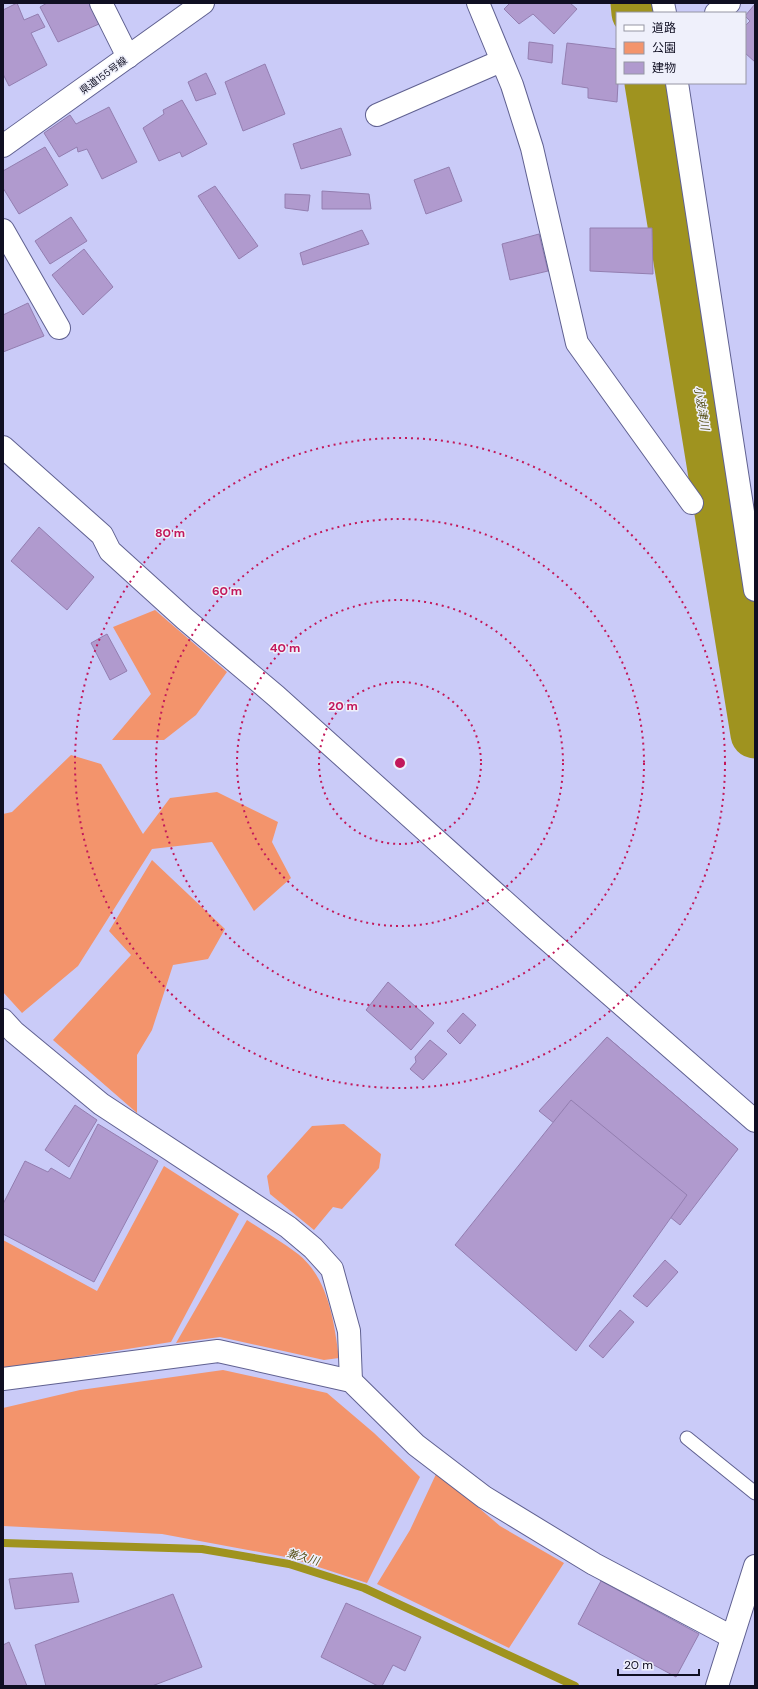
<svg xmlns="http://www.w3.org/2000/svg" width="758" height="1689" font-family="'DM Sans','Noto Sans JP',sans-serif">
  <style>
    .green { fill: #f3946c }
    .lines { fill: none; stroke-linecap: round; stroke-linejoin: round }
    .stream { stroke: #9f931f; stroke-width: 8 }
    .river { stroke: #9f931f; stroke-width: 49 }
    .building { fill: #b09ace; stroke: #937eb0 }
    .lane-casing { stroke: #606191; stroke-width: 15 }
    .street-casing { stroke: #606191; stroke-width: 24 }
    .secondary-casing { stroke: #606191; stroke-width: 24 }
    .lane { stroke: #fff; stroke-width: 13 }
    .street { stroke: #fff; stroke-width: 22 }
    .secondary { stroke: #fff; stroke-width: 22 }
    .ring { fill: none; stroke: #c2185b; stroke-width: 2; stroke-dasharray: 2 4 }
    .labels { text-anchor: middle; stroke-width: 3; stroke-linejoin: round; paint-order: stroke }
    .street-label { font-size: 10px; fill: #100f22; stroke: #eff0fb }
    .water-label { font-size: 11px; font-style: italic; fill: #575119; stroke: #eff0fb }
    .centre { fill: #c2185b; stroke: #eff0fb; stroke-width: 2 }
    .ring-label { font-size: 12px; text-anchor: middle; font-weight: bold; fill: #c2185b; stroke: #eff0fb; stroke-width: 3; stroke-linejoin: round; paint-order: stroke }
  </style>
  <rect width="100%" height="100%" fill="#cacbf8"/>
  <g class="green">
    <path d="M 155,610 L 227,672 L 196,715 L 164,740 L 112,740 L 151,694 L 113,627 Z"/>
    <path d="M 71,755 L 101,764 L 143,834 L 170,798 L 217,792 L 278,822 L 272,842 L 291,878 L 254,911 L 212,842 L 152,849 L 78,966 L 22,1013 L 3,992 L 3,814 L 12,812 Z"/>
    <path d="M 152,860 L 225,929 L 208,959 L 173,965 L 152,1030 L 137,1055 L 137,1113 L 53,1040 L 131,955 L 109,931 Z"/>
    <path d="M 344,1124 L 381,1154 L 379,1168 L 342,1209 L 333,1207 L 314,1230 L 270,1194 L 267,1176 L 312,1126 Z"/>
    <path d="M 164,1166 L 239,1214 L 171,1342 L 3,1369 L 3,1240 L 97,1291 Z"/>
    <path d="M 247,1220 C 264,1231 282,1242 298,1254 C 329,1279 334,1322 339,1358 L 324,1360 L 220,1337 L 176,1343 Z"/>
    <path d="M 223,1370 L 327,1393 L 374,1433 L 420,1477 L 367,1583 L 291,1558 L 162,1534 L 3,1526 L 3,1408 L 80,1390 Z"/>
    <path d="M 437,1472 L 500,1526 L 564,1563 L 509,1648 L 377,1584 L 410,1530 Z"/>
  </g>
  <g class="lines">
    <path class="stream" d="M 3,1543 L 202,1549 L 289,1564 L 364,1588 L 575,1686"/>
    <g class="river">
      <path d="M 635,3 L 636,13"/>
      <path d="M 649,83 L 755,734"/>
    </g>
  </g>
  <g class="building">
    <path d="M 17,3 L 24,20 L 38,14 L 45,27 L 31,33 L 47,65 L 9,86 L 3,74 L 3,10 Z"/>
    <path d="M 47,3 L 91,3 L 99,24 L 58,42 L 40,7 Z"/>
    <path d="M 510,3 L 570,3 L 577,9 L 554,34 L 533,14 L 519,24 L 504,9 Z"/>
    <path d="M 755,4 L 755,62 L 745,53 L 745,26 L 750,21 L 745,16 Z"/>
    <path d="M 529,42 L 553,45 L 552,63 L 528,59 Z"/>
    <path d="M 567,43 L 617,49 L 617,83 L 618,83 L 617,102 L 588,98 L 588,88 L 562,84 Z"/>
    <path d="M 265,64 L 285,114 L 243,131 L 225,82 Z"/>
    <path d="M 206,73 L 216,94 L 196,101 L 188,82 Z"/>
    <path d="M 182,100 L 207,144 L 182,157 L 180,152 L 159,161 L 143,128 L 164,114 L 163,110 Z"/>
    <path d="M 109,107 L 137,162 L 102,179 L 87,149 L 78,152 L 77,147 L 59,157 L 44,133 L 70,115 L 76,124 Z"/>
    <path d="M 341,128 L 351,155 L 301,169 L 293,144 Z"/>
    <path d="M 45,147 L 68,185 L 19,214 L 3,188 L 3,171 Z"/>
    <path d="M 449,167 L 462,201 L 426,214 L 414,180 Z"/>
    <path d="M 215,186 L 258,246 L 239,259 L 198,196 Z"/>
    <path d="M 322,191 L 369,194 L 371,209 L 322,209 Z"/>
    <path d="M 285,194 L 310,195 L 308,211 L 285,208 Z"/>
    <path d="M 71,217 L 87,241 L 50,264 L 35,241 Z"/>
    <path d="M 590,228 L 652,228 L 653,274 L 590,271 Z"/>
    <path d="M 362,230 L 369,244 L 303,265 L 300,253 Z"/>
    <path d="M 539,234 L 548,271 L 510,280 L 502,244 Z"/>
    <path d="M 84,249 L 113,287 L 83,315 L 52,275 Z"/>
    <path d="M 28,303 L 44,336 L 3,352 L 3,315 Z"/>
    <path d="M 39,527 L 94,577 L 67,610 L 11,561 Z"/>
    <path d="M 107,634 L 127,671 L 110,680 L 91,643 Z"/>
    <path d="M 388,982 L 434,1023 L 411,1050 L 366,1010 Z"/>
    <path d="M 463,1013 L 476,1025 L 460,1044 L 447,1031 Z"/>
    <path d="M 607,1037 L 738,1149 L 703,1191 L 570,1082 Z"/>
    <path d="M 607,1037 L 738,1149 L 680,1225 L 539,1111 Z"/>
    <path d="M 430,1040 L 447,1054 L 423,1080 L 410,1069 L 416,1062 L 415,1057 Z"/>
    <path d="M 571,1100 L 687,1195 L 576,1351 L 455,1245 Z"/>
    <path d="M 75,1105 L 97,1120 L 69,1167 L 45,1150 Z"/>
    <path d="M 98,1124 L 158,1161 L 94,1282 L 3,1234 L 3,1204 L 25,1161 L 48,1172 L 51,1168 L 70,1179 Z"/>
    <path d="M 665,1260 L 678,1272 L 647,1307 L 633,1296 Z"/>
    <path d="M 620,1310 L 634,1322 L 603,1358 L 589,1346 Z"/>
    <path d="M 72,1573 L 79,1602 L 15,1609 L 9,1579 Z"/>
    <path d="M 601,1581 L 699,1634 L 676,1677 L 578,1624 Z"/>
    <path d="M 173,1594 L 202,1667 L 152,1686 L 46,1686 L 35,1645 Z"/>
    <path d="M 346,1603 L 421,1637 L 405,1671 L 393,1665 L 382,1686 L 378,1686 L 321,1657 Z"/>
    <path d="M 9,1642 L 27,1686 L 3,1686 L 3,1645 Z"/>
  </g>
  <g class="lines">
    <g class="lane-casing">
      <path id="lane" d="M 687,1438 L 755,1493"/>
    </g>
    <g class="street-casing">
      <g id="street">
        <path d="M 101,3 L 128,57"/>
        <path d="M 478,3 L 512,85 L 532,148 L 577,343 L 692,503"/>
        <path d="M 663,3 L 665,13"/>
        <path d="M 716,13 L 729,3"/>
        <path d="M 677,83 L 755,590"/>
        <path d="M 377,115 L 501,61"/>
        <path d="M 3,230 L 59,328"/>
        <path d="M 3,447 L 102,535 L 110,551 L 185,619 L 276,696 L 534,928 L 755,1121"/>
        <path d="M 3,1020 L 14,1032 L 101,1104 L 288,1227 L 313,1248 L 332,1269 L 349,1331 L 351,1381"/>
        <path d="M 3,1379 L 218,1351 L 351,1381 L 416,1445 L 484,1497 L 594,1564 L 732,1637"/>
      </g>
    </g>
    <g class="secondary-casing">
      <g id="secondary">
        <path d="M 3,146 L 203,3"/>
        <path d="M 717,1686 L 755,1566"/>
      </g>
    </g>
    <use href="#lane" class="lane"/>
    <use href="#street" class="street"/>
    <use href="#secondary" class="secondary"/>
  </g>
  <g class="ring">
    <circle cx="400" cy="763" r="81"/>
    <circle cx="400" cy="763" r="163"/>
    <circle cx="400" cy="763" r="244"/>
    <circle cx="400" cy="763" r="325"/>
  </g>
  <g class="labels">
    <g class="street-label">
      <text transform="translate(103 75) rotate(-36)" y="4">県道155号線</text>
    </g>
    <g class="water-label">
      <text transform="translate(702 408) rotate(81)" y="4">小波津川</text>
      <text transform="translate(303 1557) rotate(16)" y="4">兼久川</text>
    </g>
  </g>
  <circle cx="400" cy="763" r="6" class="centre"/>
  <g class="ring-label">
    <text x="170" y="537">80 m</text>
    <text x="227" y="595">60 m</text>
    <text x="285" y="652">40 m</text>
    <text x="343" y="710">20 m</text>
  </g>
  <rect width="758" height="1689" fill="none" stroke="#100f22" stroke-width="8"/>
  <rect x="616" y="12" width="130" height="72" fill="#eff0fb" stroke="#9696a4"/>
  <rect x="624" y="25" width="20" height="6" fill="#ffffff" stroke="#9696a4"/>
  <text x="652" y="32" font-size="12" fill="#100f22">道路</text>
  <rect x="624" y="42" width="20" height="12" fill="#f3946c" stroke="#9696a4"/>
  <text x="652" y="52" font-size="12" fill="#100f22">公園</text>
  <rect x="624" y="62" width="20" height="12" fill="#b09ace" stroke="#9696a4"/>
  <text x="652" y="72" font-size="12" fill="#100f22">建物</text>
  <path d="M618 1669v6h81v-6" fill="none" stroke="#100f22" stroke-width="2"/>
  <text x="624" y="1669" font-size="12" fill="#100f22" stroke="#eff0fb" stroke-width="3" paint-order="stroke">20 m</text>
</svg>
